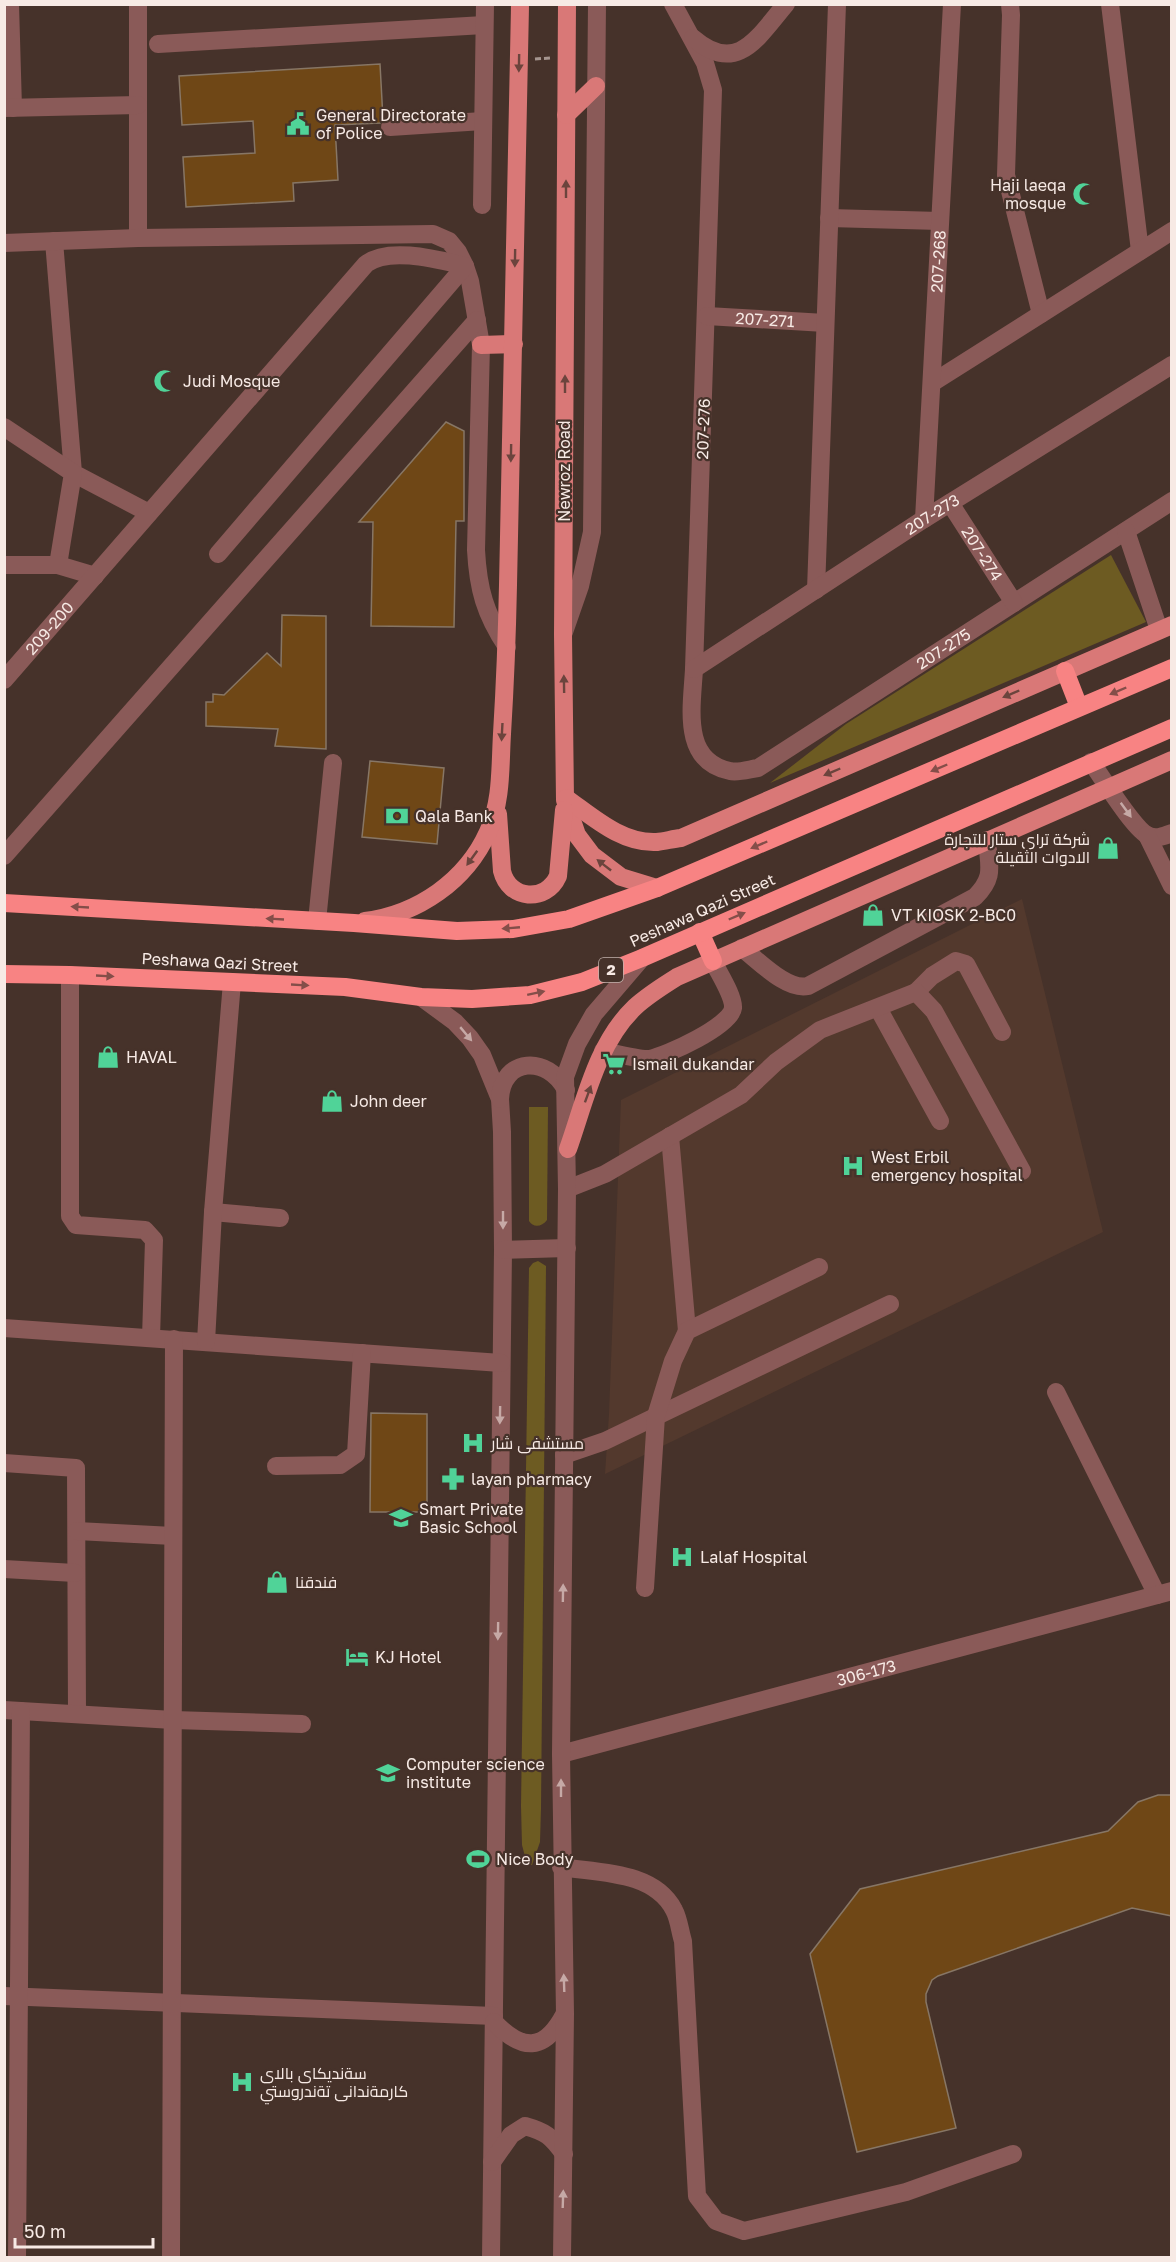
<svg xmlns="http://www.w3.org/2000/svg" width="1176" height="2262" font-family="'Golos Text',Cairo,sans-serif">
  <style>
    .built { fill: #53392d }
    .green { fill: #6d5b22 }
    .building { fill: #6f4716; stroke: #877665; stroke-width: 1.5 }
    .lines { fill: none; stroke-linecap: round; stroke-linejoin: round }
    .path { stroke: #a5958f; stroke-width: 3; stroke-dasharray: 6 3; stroke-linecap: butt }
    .minor { stroke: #8a5a58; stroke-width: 18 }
    .major { stroke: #d97877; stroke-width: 18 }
    .highway { stroke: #f88383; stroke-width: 18 }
    .oneway { fill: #6b443d }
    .oneway2 { fill: #844e49 }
    .oneway3 { fill: #c6a9a6 }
    .labels { text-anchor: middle; stroke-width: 4.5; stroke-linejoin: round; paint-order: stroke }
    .shield { fill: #46322a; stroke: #c2b3ad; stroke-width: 1.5 }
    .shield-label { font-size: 15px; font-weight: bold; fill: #f7eae5 }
    .poi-label { font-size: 16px; fill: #f7eae5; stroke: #46322a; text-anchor: start }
    .street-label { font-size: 16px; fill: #f7eae5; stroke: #46322a }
  </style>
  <rect width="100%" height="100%" fill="#46322a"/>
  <path class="built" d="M 1022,899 L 1103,1232 L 605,1474 L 609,1414 L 621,1100 Z"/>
  <g class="green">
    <path d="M 1111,555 L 1146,622 L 770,783 L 846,724 Z"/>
    <path d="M 529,1107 L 548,1107 L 547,1220 C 542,1227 533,1228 529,1221 Z"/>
    <path d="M 538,1261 L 546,1266 L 541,1808 L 540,1842 L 532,1865 L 527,1864 L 522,1845 L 521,1806 L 529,1268 L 533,1263 Z"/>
  </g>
  <g class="building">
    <path d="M 380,64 L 383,119 L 380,123 L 335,125 L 338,180 L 293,183 L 294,201 L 186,207 L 183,157 L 255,153 L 253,121 L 182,125 L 179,76 Z"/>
    <path d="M 446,422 L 464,431 L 464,521 L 456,521 L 454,627 L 371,626 L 373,522 L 359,522 Z"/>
    <path d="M 282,615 L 326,616 L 326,749 L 275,746 L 278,729 L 206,726 L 206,702 L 213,702 L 213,694 L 224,695 L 267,653 L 281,666 Z"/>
    <path d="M 370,761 L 444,768 L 437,844 L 362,837 Z"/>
    <path d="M 371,1413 L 427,1414 L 427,1512 L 370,1512 Z"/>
    <path d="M 1158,1795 L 1172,1795 L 1172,1916 L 1132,1908 L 938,1976 L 932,1980 L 926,1994 L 926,2002 L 956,2128 L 857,2152 L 810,1954 L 860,1889 L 1108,1831 L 1138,1802 Z"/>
  </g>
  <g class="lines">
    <path class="path" d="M 535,59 L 550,58"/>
    <g class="minor">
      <path d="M 10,4 L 13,108"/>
      <path d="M 138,4 L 138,238"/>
      <path id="s1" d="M 673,4 L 705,63 L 713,90 L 694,669 C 692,707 681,761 730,771 C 738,773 750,769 758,768 L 1172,501"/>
      <path d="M 1010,4 L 1011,15 L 1006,175 L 1041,314"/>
      <path d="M 1110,4 L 1140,251"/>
      <path d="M 693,38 C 737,76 758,37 786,4"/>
      <path d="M 158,44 L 484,25"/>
      <path d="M 4,108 L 138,105"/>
      <path d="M 390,127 L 483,121"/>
      <path d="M 482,205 L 485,4"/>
      <path d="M 829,218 L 940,221"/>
      <path d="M 54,241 L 73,473 L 149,513"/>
      <path d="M 4,243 L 138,238 L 433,234 L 449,241 L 458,252 L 465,266 L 470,281 L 481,345 L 476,550 C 478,589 485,614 507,647"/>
      <path id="s2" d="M 707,316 L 825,323"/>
      <path d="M 932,383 L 1172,231"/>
      <path d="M 4,427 L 73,473 L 58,565"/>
      <path id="s3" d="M 950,503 L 1014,603"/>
      <path id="s4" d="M 924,519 L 952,4"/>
      <path d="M 1126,531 L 1159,630"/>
      <path d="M 4,565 L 58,565 L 95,576"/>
      <path d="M 816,590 L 837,4"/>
      <path d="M 564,632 L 580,586 L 592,532 L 597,4"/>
      <path id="s5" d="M 694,669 L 924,519 L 1172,365"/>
      <path id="s6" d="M 4,680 L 366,264 C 389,246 439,260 465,266 L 218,554"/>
      <path d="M 1091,762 C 1102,777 1135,831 1149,836 C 1157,839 1164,836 1172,833"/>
      <path d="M 1147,835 L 1172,886"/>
      <path d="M 4,856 L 477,320"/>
      <path d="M 317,921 L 333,763"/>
      <path d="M 742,948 C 759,961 787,991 808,986 L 975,897 C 995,877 989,867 987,840"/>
      <path d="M 70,975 L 70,1216 L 76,1225 L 145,1230 L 154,1240 L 151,1338"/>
      <path d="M 916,992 L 932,976 L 956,961 L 966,964 L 1002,1032"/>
      <path d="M 421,997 L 455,1022 L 470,1038 L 482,1055 L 500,1099 L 502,1132 L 503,1250 L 491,2258"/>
      <path d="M 878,1008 L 940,1121"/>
      <path d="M 603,1051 C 613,1053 641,1060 649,1059 C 666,1056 731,1026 733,1008 C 734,996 718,972 713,961"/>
      <path d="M 500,1099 C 502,1057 548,1055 566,1090"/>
      <path d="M 670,1136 L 687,1331"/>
      <path d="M 567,1189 L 605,1174 L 741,1095 L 776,1062 L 820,1030 L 916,992 L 934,1011 L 1022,1171"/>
      <path d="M 213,1212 L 280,1218"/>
      <path d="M 503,1250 L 567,1248"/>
      <path d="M 4,1328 L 501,1363"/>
      <path d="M 206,1342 L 213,1212 L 232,982"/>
      <path d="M 1056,1392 L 1157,1595"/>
      <path d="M 564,1455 L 605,1441 L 890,1304"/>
      <path d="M 4,1463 L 76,1468 L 77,1714"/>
      <path d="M 276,1466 L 340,1465 L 356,1454 L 362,1353"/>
      <path d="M 77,1531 L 173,1536"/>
      <path d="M 4,1569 L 75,1573"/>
      <path d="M 645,1588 L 656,1416 L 673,1361 L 687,1331 L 819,1267"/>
      <path d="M 4,1710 L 173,1720 L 302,1724"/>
      <path id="s7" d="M 561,1754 L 1172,1591"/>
      <path d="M 561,1867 C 599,1873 654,1871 674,1910 C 679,1919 680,1932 683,1941 L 697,2196 L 716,2221 L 744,2231 L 906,2192 L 1013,2154"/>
      <path d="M 4,1996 L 494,2016"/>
      <path d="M 494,2022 C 522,2051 544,2052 564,2015"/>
      <path d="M 492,2162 L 511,2135 L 525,2126 C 546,2132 551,2136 564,2154"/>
      <path d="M 17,2258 L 21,1711"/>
      <path d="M 171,2258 L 174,1339"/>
      <path d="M 562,2258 L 565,2014 L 561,1754 L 567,1189 L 565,1077 L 577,1044 L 594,1014 L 642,958"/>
    </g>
    <g class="major">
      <path d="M 567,4 L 563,634 L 565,800 L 577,835 L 592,855 L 621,877 L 657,888"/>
      <path d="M 566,115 L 596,86"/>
      <path d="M 481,345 L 514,344"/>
      <path d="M 566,798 C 593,817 622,844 657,842 C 665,841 673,839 681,838 L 1172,625"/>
      <path d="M 498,814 L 502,871 C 509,900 546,903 558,876 L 564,810"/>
      <path d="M 365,921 C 418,914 466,881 488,832 C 502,801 500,767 502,734 C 505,685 507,635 508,585 C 513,392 517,198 520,4"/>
      <path d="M 568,1149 C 585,1101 597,1043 635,1007 C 648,995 663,986 677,977 L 1172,760"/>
    </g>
    <g class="highway">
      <path d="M 1065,671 L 1079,707"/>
      <path d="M 4,903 L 354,923 L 457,931 L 513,929 L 569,919 L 657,888 L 1172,668"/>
      <path d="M 700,932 L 713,961"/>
      <path d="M 4,974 L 70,975 L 345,987 L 421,997 L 472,999 L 530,995 L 582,982 L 642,958 L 1172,728"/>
    </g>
  </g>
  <defs><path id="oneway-solid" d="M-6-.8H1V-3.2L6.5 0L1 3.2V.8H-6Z" transform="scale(1.5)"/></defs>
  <g class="oneway">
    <use href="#oneway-solid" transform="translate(519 63) rotate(91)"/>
    <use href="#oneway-solid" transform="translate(566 189) rotate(-90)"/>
    <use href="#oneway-solid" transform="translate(515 258) rotate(91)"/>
    <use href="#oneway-solid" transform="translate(565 384) rotate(-90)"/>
    <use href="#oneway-solid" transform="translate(511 453) rotate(91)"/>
    <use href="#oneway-solid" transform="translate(564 684) rotate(-91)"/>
    <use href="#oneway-solid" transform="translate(1011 694) rotate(157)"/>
    <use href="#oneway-solid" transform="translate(502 732) rotate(93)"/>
    <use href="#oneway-solid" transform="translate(832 772) rotate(157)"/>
    <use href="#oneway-solid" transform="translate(472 858) rotate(126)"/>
    <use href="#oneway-solid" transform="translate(604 865) rotate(-142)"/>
    <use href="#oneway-solid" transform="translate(588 1094) rotate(-70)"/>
  </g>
  <g class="oneway2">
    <use href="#oneway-solid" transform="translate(1118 691) rotate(157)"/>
    <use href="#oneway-solid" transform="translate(939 768) rotate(157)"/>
    <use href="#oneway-solid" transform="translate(759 845) rotate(157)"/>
    <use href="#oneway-solid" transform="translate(80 907) rotate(-177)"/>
    <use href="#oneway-solid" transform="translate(737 916) rotate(-23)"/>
    <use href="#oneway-solid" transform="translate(275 919) rotate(-177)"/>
    <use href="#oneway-solid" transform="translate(511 928) rotate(175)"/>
    <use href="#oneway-solid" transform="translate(105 976) rotate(3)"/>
    <use href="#oneway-solid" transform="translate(300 985) rotate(3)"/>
    <use href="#oneway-solid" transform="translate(536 993) rotate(-12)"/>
  </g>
  <g class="oneway3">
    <use href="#oneway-solid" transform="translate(1126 810) rotate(54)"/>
    <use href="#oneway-solid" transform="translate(466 1034) rotate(50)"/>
    <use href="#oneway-solid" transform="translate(503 1220) rotate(90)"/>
    <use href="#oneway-solid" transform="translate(500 1415) rotate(91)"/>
    <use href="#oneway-solid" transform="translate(563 1593) rotate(-89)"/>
    <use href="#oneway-solid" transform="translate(498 1631) rotate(91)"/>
    <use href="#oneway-solid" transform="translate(561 1788) rotate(-90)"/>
    <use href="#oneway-solid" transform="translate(564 1983) rotate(-92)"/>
    <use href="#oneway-solid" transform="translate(563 2199) rotate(-88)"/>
  </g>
  <defs>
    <g id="civic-bare" transform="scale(1.8)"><path d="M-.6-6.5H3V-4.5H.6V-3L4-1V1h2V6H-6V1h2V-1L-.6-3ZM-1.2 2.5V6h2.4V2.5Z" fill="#50d398" stroke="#46322a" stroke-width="2.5" paint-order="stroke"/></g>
    <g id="mosque-bare" transform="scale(1.8)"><path d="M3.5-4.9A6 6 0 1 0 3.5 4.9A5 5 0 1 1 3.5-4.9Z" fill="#50d398" stroke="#46322a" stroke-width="2.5" paint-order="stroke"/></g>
    <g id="bank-bare" transform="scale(1.8)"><path d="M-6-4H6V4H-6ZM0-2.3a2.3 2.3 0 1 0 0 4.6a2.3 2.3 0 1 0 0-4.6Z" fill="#50d398" stroke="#46322a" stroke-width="2.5" paint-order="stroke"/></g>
    <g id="shop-bare" transform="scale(1.8)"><path d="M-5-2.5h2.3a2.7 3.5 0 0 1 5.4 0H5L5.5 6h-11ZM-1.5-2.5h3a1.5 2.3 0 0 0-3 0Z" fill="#50d398" stroke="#46322a" stroke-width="2.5" paint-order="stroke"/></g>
    <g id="supermarket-bare" transform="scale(1.8)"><path d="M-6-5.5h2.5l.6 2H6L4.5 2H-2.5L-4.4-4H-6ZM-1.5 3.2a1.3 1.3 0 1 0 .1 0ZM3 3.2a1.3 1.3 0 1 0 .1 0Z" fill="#50d398" stroke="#46322a" stroke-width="2.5" paint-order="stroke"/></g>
    <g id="hospital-bare" transform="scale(1.8)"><path d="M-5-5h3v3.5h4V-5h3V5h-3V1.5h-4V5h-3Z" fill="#50d398" stroke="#46322a" stroke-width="2.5" paint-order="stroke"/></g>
    <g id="pharmacy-bare" transform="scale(1.8)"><path d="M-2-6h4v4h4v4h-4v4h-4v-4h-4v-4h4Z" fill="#50d398" stroke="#46322a" stroke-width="2.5" paint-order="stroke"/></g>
    <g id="school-bare" transform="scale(1.8)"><path d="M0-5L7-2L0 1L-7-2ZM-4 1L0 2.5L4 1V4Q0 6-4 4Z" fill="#50d398" stroke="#46322a" stroke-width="2.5" paint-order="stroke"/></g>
    <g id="hotel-bare" transform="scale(1.8)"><path d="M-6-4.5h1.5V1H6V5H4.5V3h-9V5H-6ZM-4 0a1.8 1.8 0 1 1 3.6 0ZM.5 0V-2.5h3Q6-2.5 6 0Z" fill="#50d398" stroke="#46322a" stroke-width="2.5" paint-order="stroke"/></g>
    <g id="stadium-bare" transform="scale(1.8)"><path d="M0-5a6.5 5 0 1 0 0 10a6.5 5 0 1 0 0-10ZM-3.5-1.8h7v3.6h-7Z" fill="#50d398" stroke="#46322a" stroke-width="2.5" paint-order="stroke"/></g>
  </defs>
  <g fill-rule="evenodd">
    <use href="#civic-bare" x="298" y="124"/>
    <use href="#mosque-bare" x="1084" y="194"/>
    <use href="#mosque-bare" x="165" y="381"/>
    <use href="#bank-bare" x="397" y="816"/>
    <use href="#shop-bare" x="1108" y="848"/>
    <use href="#shop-bare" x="873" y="915"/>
    <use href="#shop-bare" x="108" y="1057"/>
    <use href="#supermarket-bare" x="614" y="1064"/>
    <use href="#shop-bare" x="332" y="1101"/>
    <use href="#hospital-bare" x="853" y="1166"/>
    <use href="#hospital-bare" x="473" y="1443"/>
    <use href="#pharmacy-bare" x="453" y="1479"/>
    <use href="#school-bare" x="401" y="1518"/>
    <use href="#hospital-bare" x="682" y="1557"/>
    <use href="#shop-bare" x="277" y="1582"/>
    <use href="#hotel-bare" x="357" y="1657"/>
    <use href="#school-bare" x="388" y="1773"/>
    <use href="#stadium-bare" x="478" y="1859"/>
    <use href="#hospital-bare" x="242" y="2082"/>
  </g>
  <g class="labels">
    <rect class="shield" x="599" y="958" width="24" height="24" rx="4.5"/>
    <g class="shield-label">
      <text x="611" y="975">2</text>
    </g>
    <g class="poi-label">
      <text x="316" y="121">General Directorate<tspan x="316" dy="18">of Police</tspan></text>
      <text x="1066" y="191" text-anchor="end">Haji laeqa<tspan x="1066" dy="18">mosque</tspan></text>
      <text x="183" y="387">Judi Mosque</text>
      <text x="415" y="822">Qala Bank</text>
      <text x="1090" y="845" text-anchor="end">شركة ترای ستار للتجارة<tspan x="1090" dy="18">الادوات الثقيلة</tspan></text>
      <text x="891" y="921">VT KIOSK 2-BC0</text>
      <text x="126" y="1063">HAVAL</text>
      <text x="632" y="1070">Ismail dukandar</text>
      <text x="350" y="1107">John deer</text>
      <text x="871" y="1163">West Erbil<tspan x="871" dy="18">emergency hospital</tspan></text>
      <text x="491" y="1449">مستشفى شار</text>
      <text x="471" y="1485">layan pharmacy</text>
      <text x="419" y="1515">Smart Private<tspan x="419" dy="18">Basic School</tspan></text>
      <text x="700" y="1563">Lalaf Hospital</text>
      <text x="295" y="1588">فندقنا</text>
      <text x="375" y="1663">KJ Hotel</text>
      <text x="406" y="1770">Computer science<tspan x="406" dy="18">institute</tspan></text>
      <text x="496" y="1865">Nice Body</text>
      <text x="260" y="2079">سةنديكاى بالاى<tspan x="260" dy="18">كارمةندانى تةندروستي</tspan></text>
    </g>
    <g class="street-label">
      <text dy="6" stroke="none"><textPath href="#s4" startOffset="258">207-268</textPath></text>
      <text dy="6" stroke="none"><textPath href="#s2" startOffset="58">207-271</textPath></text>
      <text transform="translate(703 429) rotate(-88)" y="6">207-276</text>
      <text transform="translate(564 471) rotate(-90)" y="6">Newroz Road</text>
      <text dy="6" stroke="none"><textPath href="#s5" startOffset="284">207-273</textPath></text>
      <text dy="6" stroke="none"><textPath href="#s3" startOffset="60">207-274</textPath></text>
      <text dy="6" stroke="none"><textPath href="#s6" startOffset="69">209-200</textPath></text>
      <text dy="6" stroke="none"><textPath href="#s1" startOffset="1044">207-275</textPath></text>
      <text transform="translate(702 910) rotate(-24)" y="6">Peshawa Qazi Street</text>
      <text transform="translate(220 962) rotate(3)" y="6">Peshawa Qazi Street</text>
      <text dy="6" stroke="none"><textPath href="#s7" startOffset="316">306-173</textPath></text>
    </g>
  </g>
  <rect width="1176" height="2262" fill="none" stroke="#f7eae5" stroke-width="12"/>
  <path d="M15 2238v9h138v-9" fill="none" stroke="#f7eae5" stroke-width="3"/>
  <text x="24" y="2238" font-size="18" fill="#f7eae5" stroke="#46322a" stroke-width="4.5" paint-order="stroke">50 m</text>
</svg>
